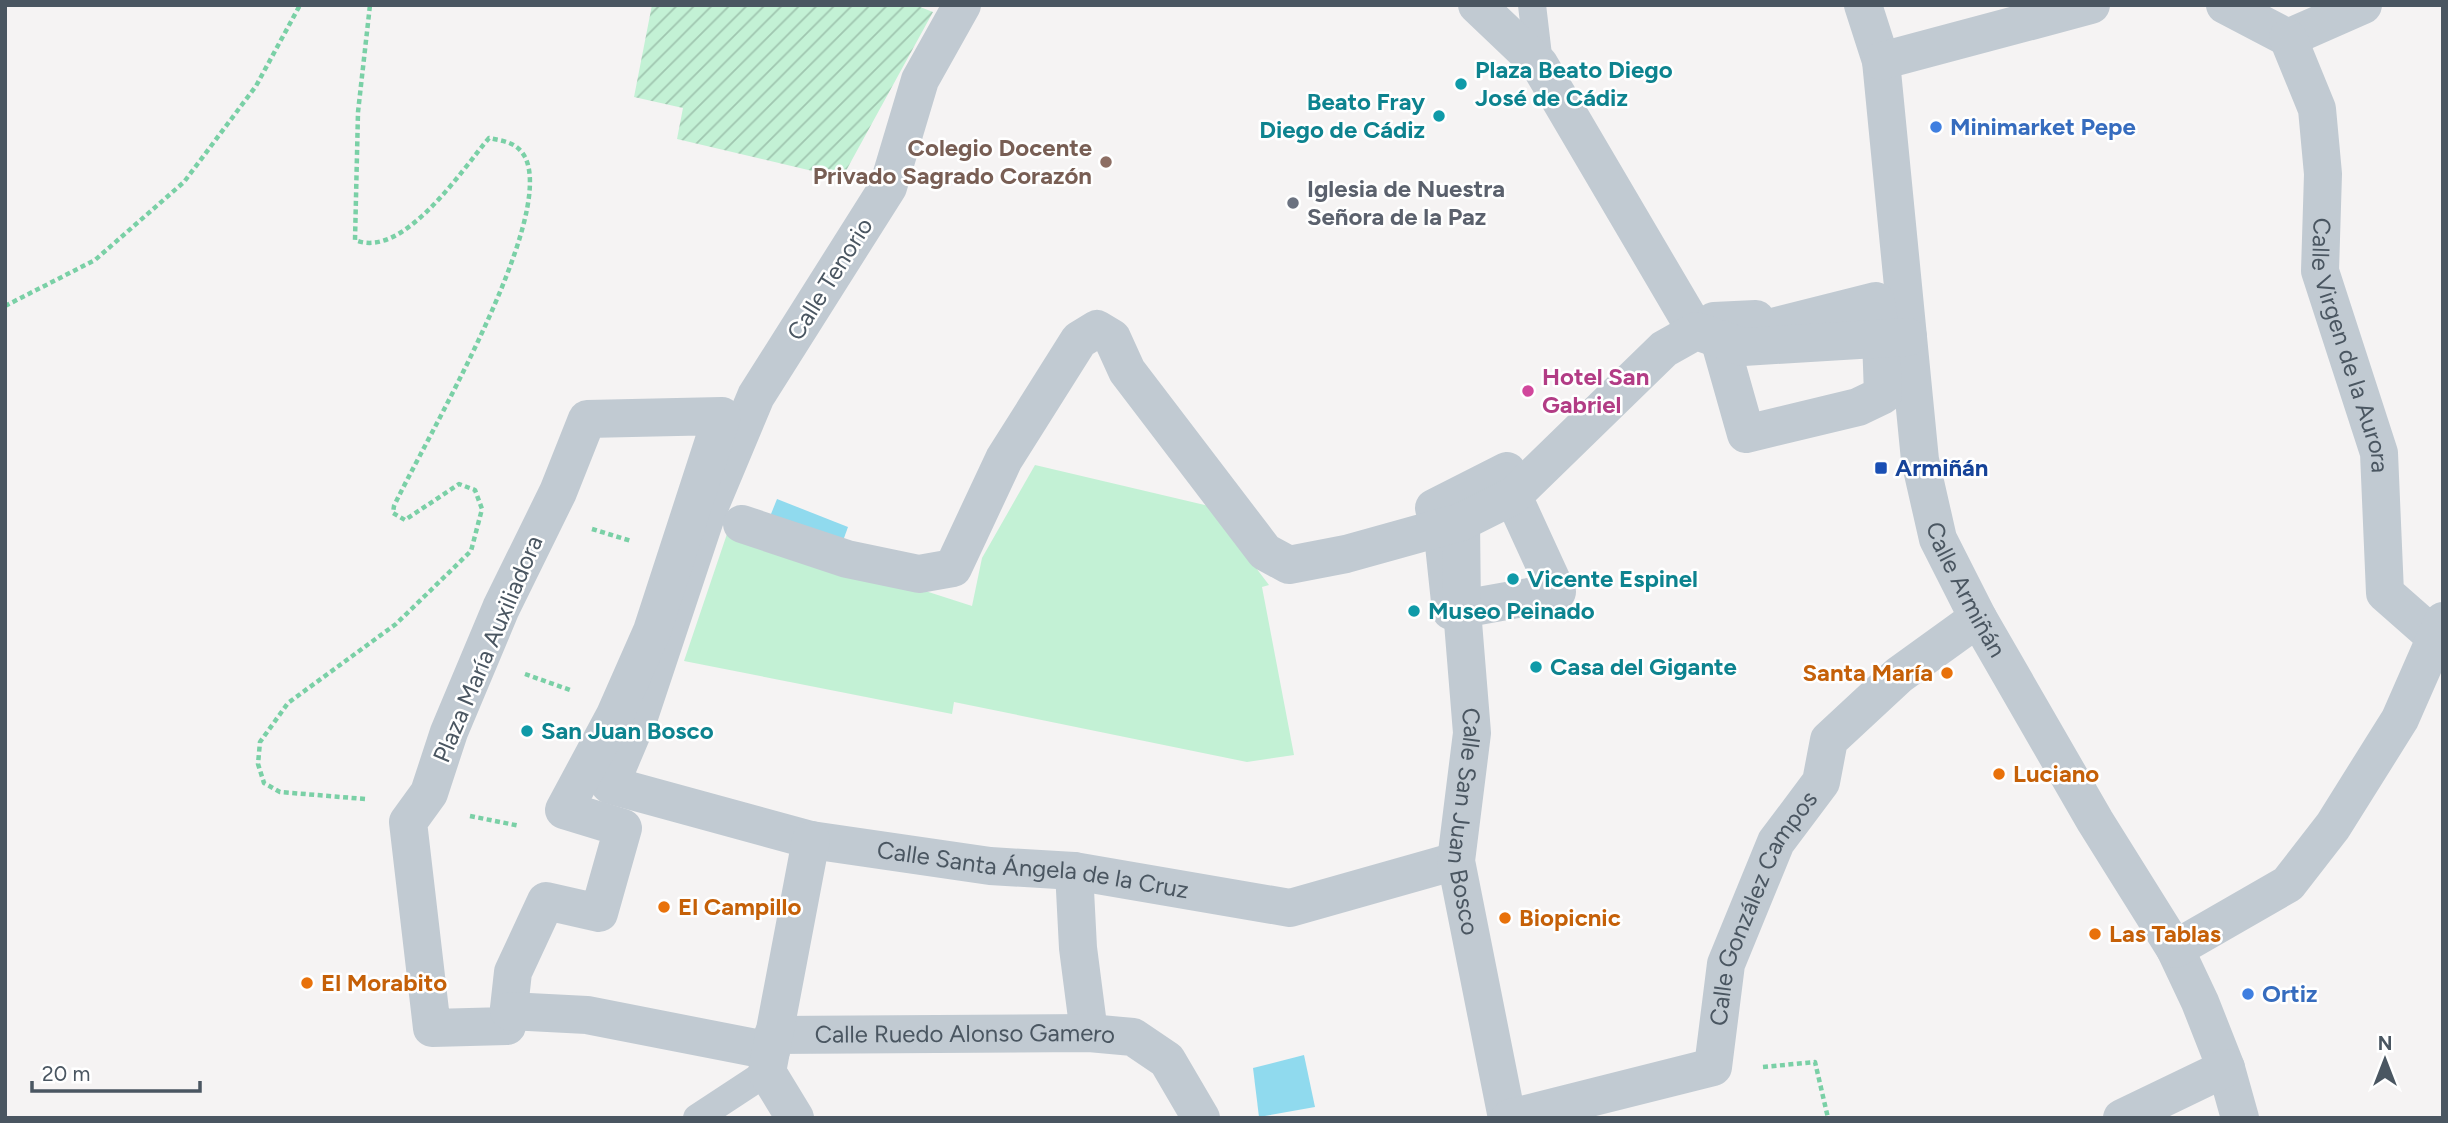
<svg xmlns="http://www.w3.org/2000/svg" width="2448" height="1123" font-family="Figtree,sans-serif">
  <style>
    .green { fill: #c3f1d5 }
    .garden { fill: url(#garden-furrows) }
    .water { fill: #90daee }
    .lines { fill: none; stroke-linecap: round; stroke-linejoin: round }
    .path { stroke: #7ad0a6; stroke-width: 4.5; stroke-dasharray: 5 3.5; stroke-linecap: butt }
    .lane { stroke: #c1cad2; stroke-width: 28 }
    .street { stroke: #c1cad2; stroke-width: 38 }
    .culture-dot { fill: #0f9aa8; stroke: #fff; stroke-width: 2.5 }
    .shop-dot { fill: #3f7fe0; stroke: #fff; stroke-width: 2.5 }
    .education-dot { fill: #8d6e63; stroke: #fff; stroke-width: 2.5 }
    .worship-dot { fill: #6b7280; stroke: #fff; stroke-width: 2.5 }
    .hotel-dot { fill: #d1479c; stroke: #fff; stroke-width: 2.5 }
    .transit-dot { fill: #1a4fb4; stroke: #fff; stroke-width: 2.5 }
    .food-dot { fill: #e8710a; stroke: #fff; stroke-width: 2.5 }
    .labels { text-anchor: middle; stroke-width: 5; stroke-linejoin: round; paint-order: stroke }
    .culture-label { font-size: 24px; font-weight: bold; fill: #0d838f; stroke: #fff; text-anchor: start }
    .shop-label { font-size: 24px; font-weight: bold; fill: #366cbe; stroke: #fff; text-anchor: start }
    .education-label { font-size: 24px; font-weight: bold; fill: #785e54; stroke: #fff; text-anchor: end }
    .worship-label { font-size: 24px; font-weight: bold; fill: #5b616d; stroke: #fff; text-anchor: start }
    .street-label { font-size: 24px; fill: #4a5661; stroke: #fff }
    .hotel-label { font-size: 24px; font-weight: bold; fill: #b23c85; stroke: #fff; text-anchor: start }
    .transit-label { font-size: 24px; font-weight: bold; fill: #164399; stroke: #fff; text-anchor: start }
    .food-label { font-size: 24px; font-weight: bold; fill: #c56008; stroke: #fff; text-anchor: start }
  </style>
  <defs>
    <pattern id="garden-furrows" width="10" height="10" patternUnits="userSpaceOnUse" patternTransform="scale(1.75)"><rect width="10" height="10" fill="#c3f1d5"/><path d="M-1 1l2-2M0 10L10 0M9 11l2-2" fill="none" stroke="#a0c6b0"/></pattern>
  </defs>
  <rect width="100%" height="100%" fill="#f5f3f3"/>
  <path class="green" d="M 1035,465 L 1209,506 L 1269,585 L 1262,587 L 1294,755 L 1247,762 L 954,702 L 952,714 L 684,661 L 729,528 L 972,606 L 982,558 Z"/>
  <path class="garden" d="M 652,5 L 915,5 L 933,12 L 842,178 L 677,139 L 683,108 L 634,97 Z"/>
  <g class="water">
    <path d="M 777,499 L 848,527 L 840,549 L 767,524 Z"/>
    <path d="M 1304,1055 L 1315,1107 L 1259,1117 L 1253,1068 Z"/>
  </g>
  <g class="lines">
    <g class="path">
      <path d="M 5,306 L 95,260 L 184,182 L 256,86 L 300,5"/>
      <path d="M 592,529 L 631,541"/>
      <path d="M 525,674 L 573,691"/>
      <path d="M 365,799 L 280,792 L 264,783 L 258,764 L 260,742 L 288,703 L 396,624 L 471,551 L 482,509 L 475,490 L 459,484 L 405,520 L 393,513 L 394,506 C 424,442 557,220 525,157 C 517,142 503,141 489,138 C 461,171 403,260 355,240 L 358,112 L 370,5"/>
      <path d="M 470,816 L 520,826"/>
      <path d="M 1763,1067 L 1815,1062 L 1828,1118"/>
    </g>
    <g class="lane">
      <path d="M 1532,5 L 1539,64"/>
      <path d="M 697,1118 L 767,1072"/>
    </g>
    <g class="street">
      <path id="s1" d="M 962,5 L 920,80 L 888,187 L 756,396 L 707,513 L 640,714 L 610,785 L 811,840 L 990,866 L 1074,871 L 1290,908 L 1456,861"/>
      <path d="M 1477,5 L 1539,64 L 1696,331"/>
      <path id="s2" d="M 1863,5 L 1881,61 L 1920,460 L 1938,539 L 1978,618 L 2095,821 L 2175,949 L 2200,1002 L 2226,1068 L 2240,1118"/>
      <path d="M 2225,5 L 2288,38 L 2363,5"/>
      <path id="s3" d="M 2288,38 L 2317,109 L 2323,174 L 2320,271 L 2379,453 L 2385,593 L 2435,637"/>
      <path d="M 1881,61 L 2091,5"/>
      <path d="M 1876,301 L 1881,338 L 1883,395 L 1858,407 L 1746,434 L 1714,321 L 1756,319 L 1761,330 Z"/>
      <path d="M 722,416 L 652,631 L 615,715 L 564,810 L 623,828 L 599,913 L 546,901 L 513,972 L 507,1026 L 432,1028 L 408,822 L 429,793 L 449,732 L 501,608 L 558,492 L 587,419 Z"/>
      <path d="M 1507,471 L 1513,496 L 1557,592 L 1451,611 L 1444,545 L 1434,508 Z"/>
      <path id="s4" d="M 1461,522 L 1462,610 L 1472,733 L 1456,861 L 1507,1118"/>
      <path d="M 742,524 L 847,559 L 919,574 L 953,568 L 1004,459 L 1079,340 L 1097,329 L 1112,338 L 1127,371 L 1265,552 L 1289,565 L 1346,554 L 1461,522 L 1513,496 L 1664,349 L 1696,331 L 1743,347 L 1908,337"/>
      <path d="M 1074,871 L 1078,948 L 1089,1033"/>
      <path d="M 2175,949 L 2288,884 L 2333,826 L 2400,719 L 2443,621"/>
      <path d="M 509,1011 L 587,1015 L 771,1051"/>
      <path id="s5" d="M 773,1035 L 1089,1033 L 1133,1037 L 1167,1060 L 1201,1118"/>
      <path d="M 795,1118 L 767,1072 L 811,840"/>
      <path id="s6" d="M 1510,1118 L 1713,1067 L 1726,964 L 1776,842 L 1821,782 L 1829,740 L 1899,675 L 1978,618"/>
      <path d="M 2122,1118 L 2226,1068"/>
    </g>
  </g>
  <g class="culture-dot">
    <circle cx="1461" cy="84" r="7"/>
    <circle cx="1439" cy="116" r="7"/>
    <circle cx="1513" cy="579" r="7"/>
    <circle cx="1414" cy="611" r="7"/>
    <circle cx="1536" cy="667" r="7"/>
    <circle cx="527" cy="731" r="7"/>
  </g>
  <g class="shop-dot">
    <circle cx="1936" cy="127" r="7"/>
    <circle cx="2248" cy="994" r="7"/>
  </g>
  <circle class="education-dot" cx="1106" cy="162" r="7"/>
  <circle class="worship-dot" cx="1293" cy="203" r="7"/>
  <circle class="hotel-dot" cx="1528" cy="391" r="7"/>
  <rect class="transit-dot" x="1874" y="461" width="14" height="14" rx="3.5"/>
  <g class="food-dot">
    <circle cx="1947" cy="673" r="7"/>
    <circle cx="1999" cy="774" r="7"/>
    <circle cx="664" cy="907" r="7"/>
    <circle cx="1505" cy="918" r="7"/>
    <circle cx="2095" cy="934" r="7"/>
    <circle cx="307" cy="983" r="7"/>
  </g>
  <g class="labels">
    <g class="culture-label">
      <text x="1475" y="78">Plaza Beato Diego<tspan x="1475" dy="28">José de Cádiz</tspan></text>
      <text x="1425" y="110" text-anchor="end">Beato Fray<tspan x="1425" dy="28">Diego de Cádiz</tspan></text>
      <text x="1527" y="587">Vicente Espinel</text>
      <text x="1428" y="619">Museo Peinado</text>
      <text x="1550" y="675">Casa del Gigante</text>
      <text x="541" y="739">San Juan Bosco</text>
    </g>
    <g class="shop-label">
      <text x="1950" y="135">Minimarket Pepe</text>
      <text x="2262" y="1002">Ortiz</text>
    </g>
    <g class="education-label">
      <text x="1092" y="156">Colegio Docente<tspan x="1092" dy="28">Privado Sagrado Corazón</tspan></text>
    </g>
    <g class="worship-label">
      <text x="1307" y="197">Iglesia de Nuestra<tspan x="1307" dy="28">Señora de la Paz</tspan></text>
    </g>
    <g class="street-label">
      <text transform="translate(830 279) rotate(-58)" y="8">Calle Tenorio</text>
      <text dy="8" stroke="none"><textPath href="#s3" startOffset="318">Calle Virgen de la Aurora</textPath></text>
      <text dy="8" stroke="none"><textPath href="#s2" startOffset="598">Calle Armiñán</textPath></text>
      <text transform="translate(488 649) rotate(-67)" y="8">Plaza María Auxiliadora</text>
      <text dy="8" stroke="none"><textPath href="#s4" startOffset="301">Calle San Juan Bosco</textPath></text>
      <text dy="8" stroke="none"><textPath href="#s1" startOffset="1293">Calle Santa Ángela de la Cruz</textPath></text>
      <text dy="8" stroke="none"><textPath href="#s6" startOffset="378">Calle González Campos</textPath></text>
      <text dy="8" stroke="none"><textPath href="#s5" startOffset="192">Calle Ruedo Alonso Gamero</textPath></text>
    </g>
    <g class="hotel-label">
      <text x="1542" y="385">Hotel San<tspan x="1542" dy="28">Gabriel</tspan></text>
    </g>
    <g class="transit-label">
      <text x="1895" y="476">Armiñán</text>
    </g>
    <g class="food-label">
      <text x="1933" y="681" text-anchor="end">Santa María</text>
      <text x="2013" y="782">Luciano</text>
      <text x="678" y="915">El Campillo</text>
      <text x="1519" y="926">Biopicnic</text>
      <text x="2109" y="942">Las Tablas</text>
      <text x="321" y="991">El Morabito</text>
    </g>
  </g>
  <rect width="2448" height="1123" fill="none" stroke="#4a5661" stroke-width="14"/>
  <g transform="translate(2385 1060)" stroke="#ffffff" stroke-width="5" paint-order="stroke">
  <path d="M0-5L12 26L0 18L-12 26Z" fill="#4a5661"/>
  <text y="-10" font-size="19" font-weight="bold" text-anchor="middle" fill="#4a5661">N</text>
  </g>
  <path d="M32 1081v10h168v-10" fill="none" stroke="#4a5661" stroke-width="3.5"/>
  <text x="42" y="1081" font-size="21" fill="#4a5661" stroke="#ffffff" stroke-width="5" paint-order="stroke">20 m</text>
</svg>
